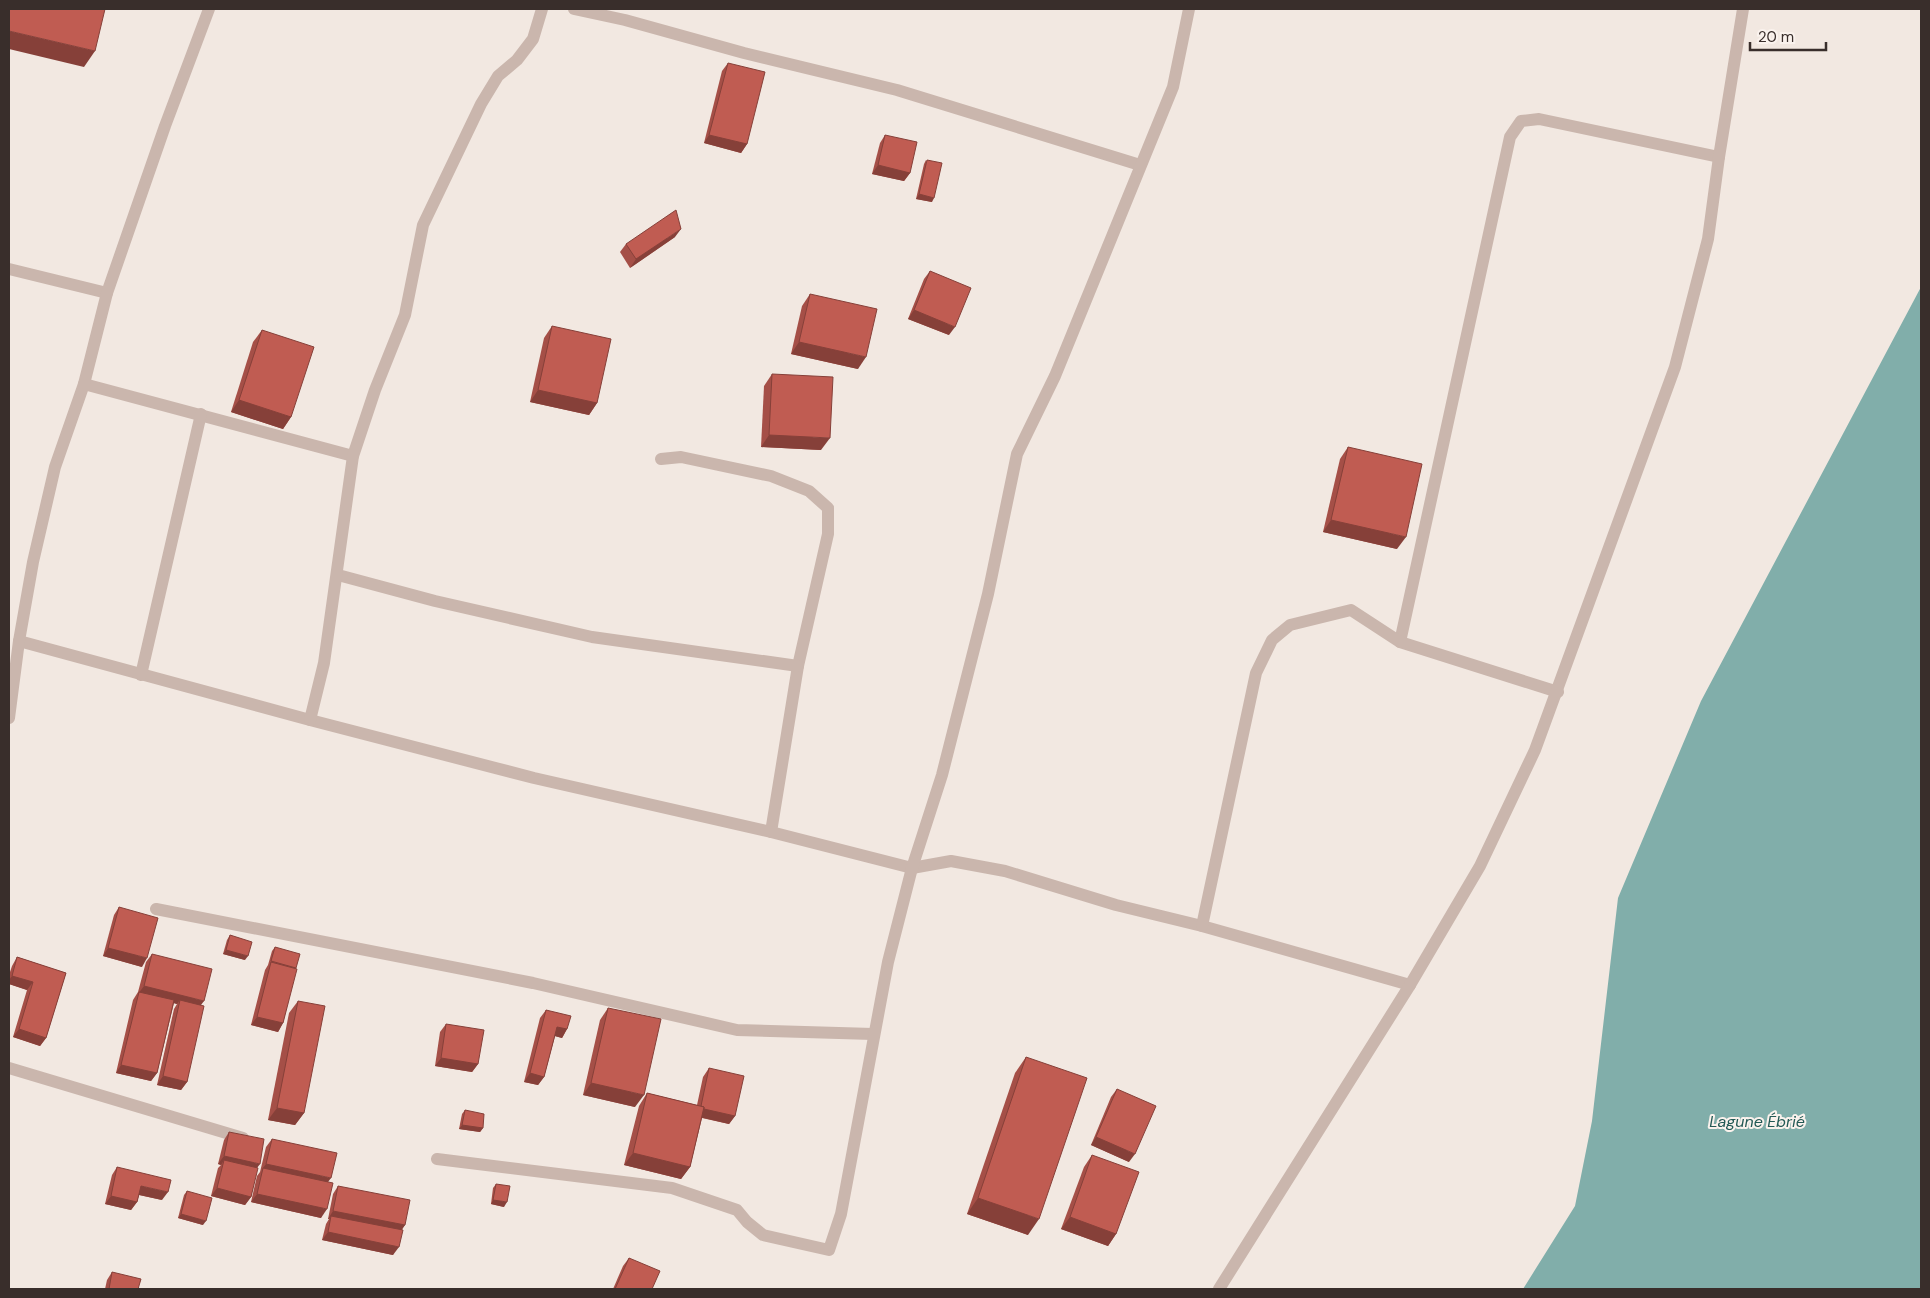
<svg xmlns="http://www.w3.org/2000/svg" width="1930" height="1298" font-family="'DM Sans',sans-serif">
  <style>
    .water { fill: #81aeaa }
    .lines { fill: none; stroke-linecap: round; stroke-linejoin: round }
    .street { stroke: #cab6ad; stroke-width: 12 }
    .wall { fill: #a54f47 }
    .shaded-wall { fill: #864039 }
    .building { fill: #c05c52; stroke: #864039 }
    .labels { text-anchor: middle; stroke-width: 4; stroke-linejoin: round; paint-order: stroke }
    .water-label { font-size: 16px; font-style: italic; fill: #225955; stroke: #faf2ed }
  </style>
  <rect width="100%" height="100%" fill="#f2e8e1"/>
  <path class="water" d="M 1921,287 L 1921,1289 L 1523,1289 L 1575,1206 L 1592,1121 L 1618,898 L 1701,701 Z"/>
  <g class="lines">
    <g class="street">
      <path d="M 574,9 L 625,20 L 744,53 L 897,90 L 1140,165"/>
      <path d="M 9,269 L 107,293"/>
      <path d="M 84,384 L 353,456"/>
      <path d="M 661,459 L 681,457 L 771,476 L 809,491 L 828,508 L 828,534 L 798,666 L 771,832"/>
      <path d="M 338,575 L 435,601 L 592,637 L 798,666"/>
      <path d="M 19,641 L 310,720 L 534,778 L 771,832 L 912,868 L 951,861 L 1005,871 L 1116,905 L 1202,926 L 1410,985"/>
      <path d="M 1400,642 L 1510,137 L 1521,121 L 1539,119 L 1719,157"/>
      <path d="M 141,675 L 201,414"/>
      <path d="M 9,718 L 19,641 L 33,562 L 55,467 L 84,384 L 107,293 L 165,126 L 209,9"/>
      <path d="M 310,720 L 324,663 L 353,456 L 375,390 L 405,315 L 423,225 L 481,104 L 498,76 L 517,60 L 533,39 L 542,9"/>
      <path d="M 156,909 L 533,983 L 737,1030 L 873,1034"/>
      <path d="M 1202,926 L 1256,673 L 1272,640 L 1290,625 L 1351,610 L 1400,642 L 1558,692"/>
      <path d="M 9,1068 L 243,1138"/>
      <path d="M 437,1159 L 672,1188 L 737,1210 L 747,1222 L 763,1235 L 829,1250 L 841,1214 L 888,962 L 912,868 L 942,775 L 988,594 L 1017,454 L 1055,376 L 1173,87 L 1189,9"/>
      <path d="M 1219,1289 L 1410,985 L 1480,866 L 1535,750 L 1675,367 L 1708,239 L 1719,157 L 1743,9"/>
    </g>
  </g>
  <g class="wall">
    <path d="M 728,63 L 747,144 L 741,153 L 704,143 L 722,71 Z"/>
    <path d="M 885,135 L 910,173 L 904,181 L 872,174 L 880,143 Z"/>
    <path d="M 926,160 L 932,202 L 916,199 L 924,164 Z"/>
    <path d="M 675,237 L 630,268 L 620,252 L 626,244 Z"/>
    <path d="M 930,271 L 949,335 L 908,319 L 924,279 Z"/>
    <path d="M 810,294 L 858,369 L 791,354 L 802,306 Z"/>
    <path d="M 552,326 L 597,403 L 589,415 L 530,402 L 544,338 Z"/>
    <path d="M 262,330 L 291,417 L 283,429 L 231,412 L 253,342 Z"/>
    <path d="M 772,374 L 821,450 L 761,447 L 764,386 Z"/>
    <path d="M 1348,447 L 1397,549 L 1323,532 L 1340,459 Z"/>
    <path d="M 119,907 L 142,967 L 103,956 L 114,915 Z"/>
    <path d="M 230,935 L 245,960 L 223,954 L 227,940 Z"/>
    <path d="M 275,947 L 296,968 L 283,1023 L 278,1032 L 251,1025 L 265,970 L 268,965 L 272,951 Z"/>
    <path d="M 152,954 L 201,1005 L 187,1082 L 181,1090 L 157,1085 L 174,1009 L 177,1004 L 174,1003 L 157,1073 L 151,1081 L 116,1073 L 133,1000 L 138,992 L 146,962 Z"/>
    <path d="M 17,957 L 66,973 L 46,1038 L 40,1046 L 13,1037 L 27,990 L 9,984 L 9,975 L 12,966 Z"/>
    <path d="M 298,1001 L 304,1113 L 295,1125 L 268,1120 L 289,1013 Z"/>
    <path d="M 608,1008 L 635,1107 L 583,1095 L 600,1020 Z"/>
    <path d="M 546,1010 L 567,1029 L 562,1038 L 555,1036 L 544,1077 L 538,1085 L 524,1082 L 540,1018 Z"/>
    <path d="M 446,1024 L 478,1064 L 472,1072 L 435,1066 L 440,1032 Z"/>
    <path d="M 1026,1057 L 1028,1235 L 967,1214 L 1015,1073 Z"/>
    <path d="M 709,1068 L 735,1116 L 729,1124 L 702,1118 L 690,1167 L 681,1179 L 624,1165 L 639,1106 L 647,1093 L 697,1105 L 703,1077 Z"/>
    <path d="M 1117,1089 L 1129,1162 L 1091,1145 L 1111,1097 Z"/>
    <path d="M 465,1110 L 483,1128 L 480,1132 L 459,1129 L 462,1114 Z"/>
    <path d="M 229,1132 L 257,1168 L 251,1197 L 245,1205 L 211,1196 L 218,1168 L 221,1165 L 218,1164 L 224,1140 Z"/>
    <path d="M 272,1139 L 328,1182 L 321,1218 L 251,1202 L 257,1176 L 260,1172 L 266,1147 Z"/>
    <path d="M 1092,1155 L 1116,1234 L 1108,1246 L 1061,1229 L 1084,1167 Z"/>
    <path d="M 117,1167 L 162,1200 L 139,1195 L 137,1202 L 131,1210 L 105,1204 L 112,1175 Z"/>
    <path d="M 496,1184 L 504,1207 L 491,1204 L 493,1188 Z"/>
    <path d="M 338,1186 L 405,1225 L 401,1230 L 393,1255 L 322,1240 L 326,1224 L 329,1219 L 328,1219 L 333,1194 Z"/>
    <path d="M 187,1191 L 203,1225 L 178,1218 L 184,1195 Z"/>
    <path d="M 629,1258 L 652,1289 L 613,1289 L 623,1266 Z"/>
    <path d="M 112,1272 L 138,1289 L 105,1289 L 107,1280 Z"/>
  </g>
  <g class="shaded-wall">
    <path d="M 9,31 L 95,51 L 84,67 L 9,49 Z"/>
    <path d="M 709,135 L 747,144 L 741,153 L 704,143 Z"/>
    <path d="M 878,165 L 910,173 L 904,181 L 872,174 Z"/>
    <path d="M 919,194 L 934,198 L 932,202 L 916,199 Z"/>
    <path d="M 681,229 L 675,237 L 630,268 L 636,259 Z"/>
    <path d="M 914,310 L 955,327 L 949,335 L 908,319 Z"/>
    <path d="M 799,342 L 866,357 L 858,369 L 791,354 Z"/>
    <path d="M 538,390 L 597,403 L 589,415 L 530,402 Z"/>
    <path d="M 239,400 L 291,417 L 283,429 L 231,412 Z"/>
    <path d="M 769,435 L 830,438 L 821,450 L 761,447 Z"/>
    <path d="M 1331,520 L 1406,537 L 1397,549 L 1323,532 Z"/>
    <path d="M 108,948 L 147,958 L 142,967 L 103,956 Z"/>
    <path d="M 226,950 L 248,956 L 245,960 L 223,954 Z"/>
    <path d="M 12,976 L 33,982 L 27,990 L 9,984 L 9,980 Z"/>
    <path d="M 144,986 L 204,1001 L 198,1009 L 180,1000 L 177,1004 L 138,994 Z"/>
    <path d="M 257,1017 L 283,1023 L 278,1032 L 251,1025 Z"/>
    <path d="M 557,1027 L 567,1029 L 562,1038 L 551,1035 Z"/>
    <path d="M 19,1029 L 46,1038 L 40,1046 L 13,1037 Z"/>
    <path d="M 441,1058 L 478,1064 L 472,1072 L 435,1066 Z"/>
    <path d="M 121,1065 L 157,1073 L 151,1081 L 116,1073 Z"/>
    <path d="M 530,1073 L 544,1077 L 538,1085 L 524,1082 Z"/>
    <path d="M 163,1076 L 187,1082 L 181,1090 L 157,1085 Z"/>
    <path d="M 591,1083 L 644,1095 L 635,1107 L 583,1095 Z"/>
    <path d="M 277,1108 L 304,1113 L 295,1125 L 268,1120 Z"/>
    <path d="M 700,1108 L 735,1116 L 729,1124 L 695,1116 Z"/>
    <path d="M 462,1125 L 483,1128 L 480,1132 L 459,1129 Z"/>
    <path d="M 1096,1137 L 1135,1154 L 1129,1162 L 1091,1145 Z"/>
    <path d="M 633,1153 L 690,1167 L 681,1179 L 624,1165 Z"/>
    <path d="M 224,1156 L 260,1164 L 254,1172 L 224,1160 L 221,1165 L 218,1164 Z"/>
    <path d="M 266,1164 L 331,1178 L 325,1186 L 263,1168 Z"/>
    <path d="M 141,1186 L 168,1192 L 162,1200 L 135,1194 Z"/>
    <path d="M 217,1188 L 251,1197 L 245,1205 L 211,1196 Z"/>
    <path d="M 257,1194 L 327,1209 L 321,1218 L 251,1202 Z"/>
    <path d="M 111,1196 L 137,1202 L 131,1210 L 105,1204 Z"/>
    <path d="M 978,1198 L 1039,1219 L 1028,1235 L 967,1214 Z"/>
    <path d="M 493,1200 L 507,1202 L 504,1207 L 491,1204 Z"/>
    <path d="M 333,1211 L 405,1225 L 399,1234 L 331,1216 L 329,1219 L 328,1219 Z"/>
    <path d="M 181,1214 L 206,1221 L 203,1225 L 178,1218 Z"/>
    <path d="M 1070,1217 L 1116,1234 L 1108,1246 L 1061,1229 Z"/>
    <path d="M 328,1232 L 399,1247 L 393,1255 L 322,1240 Z"/>
  </g>
  <g class="building">
    <path d="M 9,9 L 105,9 L 95,51 L 9,31 Z"/>
    <path d="M 728,63 L 765,72 L 747,144 L 709,135 Z"/>
    <path d="M 885,135 L 917,142 L 910,173 L 878,165 Z"/>
    <path d="M 927,160 L 942,163 L 934,198 L 919,194 Z"/>
    <path d="M 676,210 L 681,229 L 636,259 L 626,244 Z"/>
    <path d="M 930,271 L 971,288 L 955,327 L 914,310 Z"/>
    <path d="M 810,294 L 877,309 L 866,357 L 799,342 Z"/>
    <path d="M 552,326 L 611,339 L 597,403 L 538,390 Z"/>
    <path d="M 262,330 L 314,347 L 291,417 L 239,400 Z"/>
    <path d="M 772,374 L 833,377 L 830,438 L 769,435 Z"/>
    <path d="M 1348,447 L 1422,464 L 1406,537 L 1331,520 Z"/>
    <path d="M 119,907 L 158,918 L 147,958 L 108,948 Z"/>
    <path d="M 230,935 L 252,942 L 248,956 L 226,950 Z"/>
    <path d="M 275,947 L 300,954 L 296,968 L 271,961 Z"/>
    <path d="M 152,954 L 212,969 L 204,1001 L 144,986 Z"/>
    <path d="M 17,957 L 66,973 L 46,1038 L 19,1029 L 33,982 L 12,976 Z"/>
    <path d="M 271,962 L 297,969 L 283,1023 L 257,1017 Z"/>
    <path d="M 139,992 L 174,1000 L 157,1073 L 121,1065 Z"/>
    <path d="M 180,1000 L 204,1006 L 187,1082 L 163,1076 Z"/>
    <path d="M 298,1001 L 325,1006 L 304,1113 L 277,1108 Z"/>
    <path d="M 608,1008 L 661,1019 L 644,1095 L 591,1083 Z"/>
    <path d="M 546,1010 L 571,1016 L 567,1029 L 557,1027 L 544,1077 L 530,1073 Z"/>
    <path d="M 446,1024 L 484,1030 L 478,1064 L 441,1058 Z"/>
    <path d="M 1026,1057 L 1087,1078 L 1039,1219 L 978,1198 Z"/>
    <path d="M 709,1068 L 744,1076 L 735,1116 L 704,1109 L 704,1107 L 701,1106 Z"/>
    <path d="M 1117,1089 L 1156,1106 L 1135,1154 L 1096,1137 Z"/>
    <path d="M 647,1093 L 704,1107 L 690,1167 L 633,1153 Z"/>
    <path d="M 465,1110 L 484,1114 L 483,1128 L 462,1125 Z"/>
    <path d="M 229,1132 L 264,1139 L 260,1164 L 224,1156 Z"/>
    <path d="M 272,1139 L 337,1153 L 331,1178 L 266,1164 Z"/>
    <path d="M 1092,1155 L 1139,1172 L 1116,1234 L 1070,1217 Z"/>
    <path d="M 224,1160 L 258,1168 L 251,1197 L 217,1188 Z"/>
    <path d="M 117,1167 L 171,1180 L 168,1192 L 141,1186 L 137,1202 L 111,1196 Z"/>
    <path d="M 263,1168 L 333,1183 L 327,1209 L 257,1194 Z"/>
    <path d="M 496,1184 L 510,1186 L 507,1202 L 493,1200 Z"/>
    <path d="M 338,1186 L 410,1200 L 405,1225 L 333,1211 Z"/>
    <path d="M 187,1191 L 212,1198 L 206,1221 L 181,1214 Z"/>
    <path d="M 331,1216 L 403,1230 L 399,1247 L 328,1232 Z"/>
    <path d="M 629,1258 L 660,1271 L 652,1289 L 615,1289 Z"/>
    <path d="M 112,1272 L 141,1279 L 138,1289 L 109,1289 Z"/>
  </g>
  <g class="labels">
    <g class="water-label">
      <text x="1757" y="1127">Lagune Ébrié</text>
    </g>
  </g>
  <rect width="1930" height="1298" fill="none" stroke="#392e2b" stroke-width="20"/>
  <path d="M1750 42v8h76v-8" fill="none" stroke="#392e2b" stroke-width="2.5"/>
  <text x="1758" y="42" font-size="15" fill="#392e2b" stroke="#faf2ed" stroke-width="4" paint-order="stroke">20 m</text>
</svg>
